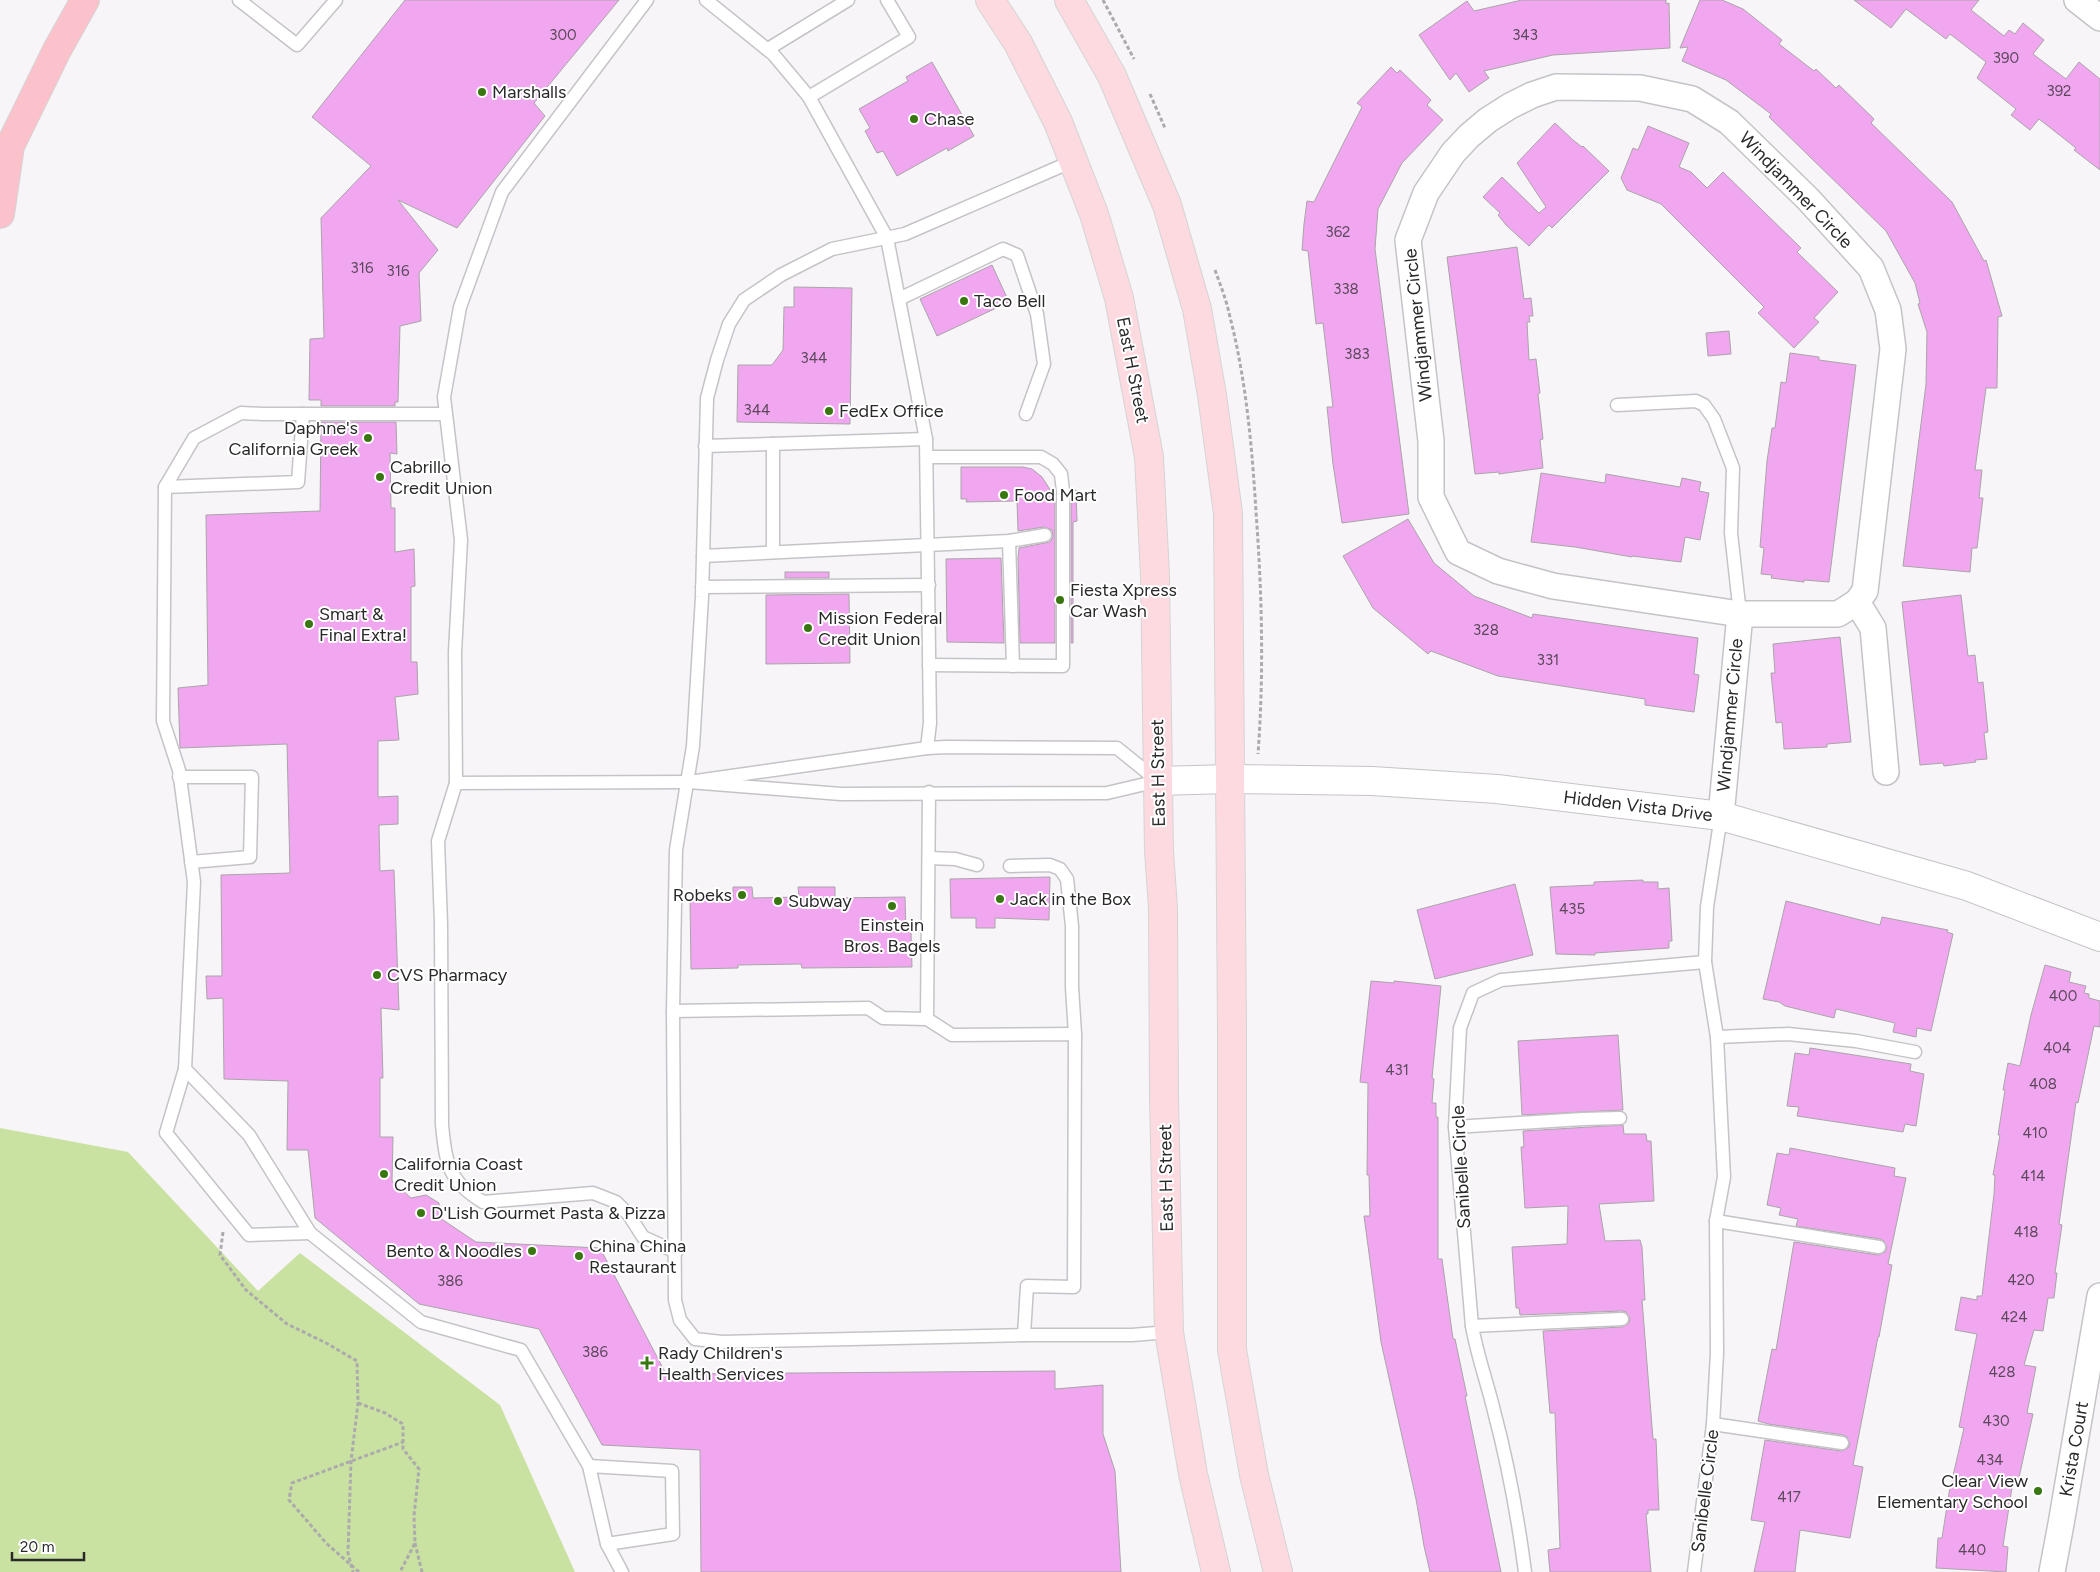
<svg xmlns="http://www.w3.org/2000/svg" width="2100" height="1572" font-family="Figtree,sans-serif">
  <style>
    .green { fill: #c9e2a1 }
    .building { fill: #f1a7f0; stroke: #a8a5a8 }
    .lines { fill: none; stroke-linecap: round; stroke-linejoin: round }
    .service-casing { stroke: #c5c3c7; stroke-width: 15 }
    .minor-casing { stroke: #c5c3c7; stroke-width: 28 }
    .tertiary-casing { stroke: #c5c3c7; stroke-width: 30 }
    .primary-casing { stroke: #d4d4d4; stroke-width: 30 }
    .motorway-casing { stroke: #d4d4d4; stroke-width: 30 }
    .path { stroke: #acaaad; stroke-width: 3; stroke-dasharray: 4 2.5; stroke-linecap: butt }
    .service { stroke: #fff; stroke-width: 12 }
    .minor { stroke: #fff; stroke-width: 25 }
    .tertiary { stroke: #fff; stroke-width: 28 }
    .primary { stroke: #fddae0; stroke-width: 28 }
    .motorway { stroke: #fcc2cc; stroke-width: 28 }
    .poi-dot { fill: #387610; stroke: #fff; stroke-width: 2 }
    .labels { text-anchor: middle; stroke-width: 4; stroke-linejoin: round; paint-order: stroke }
    .number-label { font-size: 15px; fill: #5c485c }
    .poi-label { font-size: 18px; fill: #2a292a; stroke: #fff; text-anchor: start }
    .street-label { font-size: 18px; fill: #2a292a; stroke: #fff }
  </style>
  <rect width="100%" height="100%" fill="#f8f5f9"/>
  <path class="green" d="M 0,1128 L 128,1152 L 258,1291 L 300,1253 L 500,1405 L 575,1572 L 0,1572 Z"/>
  <g class="building">
    <path d="M 405,0 L 619,0 L 534,103 L 545,116 L 457,228 L 398,200 L 438,250 L 419,273 L 421,321 L 400,326 L 398,402 L 395,402 L 395,406 L 321,406 L 321,400 L 309,400 L 310,339 L 324,338 L 321,218 L 371,166 L 312,117 Z"/>
    <path d="M 1522,0 L 1666,0 L 1666,4 L 1669,3 L 1670,48 L 1553,55 L 1484,71 L 1489,78 L 1469,92 L 1456,73 L 1450,80 L 1419,35 L 1467,1 L 1474,11 Z"/>
    <path d="M 1700,0 L 1722,0 L 1743,9 L 1782,40 L 1779,44 L 1814,71 L 1816,69 L 1836,88 L 1839,85 L 1874,119 L 1871,123 L 1952,202 L 1984,261 L 1986,260 L 2002,316 L 1998,317 L 1997,388 L 1986,388 L 1975,470 L 1982,470 L 1979,498 L 1983,498 L 1977,548 L 1972,548 L 1970,572 L 1903,566 L 1926,384 L 1927,332 L 1918,304 L 1920,303 L 1915,283 L 1886,231 L 1769,117 L 1771,114 L 1726,80 L 1682,61 L 1688,47 L 1680,48 Z"/>
    <path d="M 1854,0 L 1979,0 L 1971,10 L 2004,36 L 2009,30 L 2015,34 L 2023,23 L 2044,40 L 2033,54 L 2066,79 L 2079,62 L 2100,79 L 2100,170 L 2074,150 L 2076,148 L 2039,119 L 2030,130 L 2011,115 L 2016,109 L 1977,78 L 1986,62 L 1950,34 L 1946,39 L 1906,9 L 1891,28 Z"/>
    <path d="M 932,62 L 974,136 L 948,151 L 947,148 L 897,176 L 883,151 L 877,153 L 865,131 L 870,128 L 859,109 L 908,81 L 906,77 Z"/>
    <path d="M 1391,67 L 1397,73 L 1400,70 L 1431,100 L 1427,105 L 1443,120 L 1402,163 L 1378,209 L 1375,249 L 1409,514 L 1342,523 L 1333,464 L 1327,407 L 1333,407 L 1323,323 L 1316,324 L 1308,251 L 1302,250 L 1304,224 L 1307,201 L 1314,202 L 1345,140 L 1362,107 L 1357,103 Z"/>
    <path d="M 1555,123 L 1573,140 L 1582,147 L 1583,146 L 1609,171 L 1552,228 L 1549,225 L 1529,246 L 1506,225 L 1498,215 L 1500,213 L 1483,197 L 1502,177 L 1539,213 L 1546,207 L 1517,163 Z"/>
    <path d="M 1648,126 L 1689,143 L 1679,167 L 1691,172 L 1707,188 L 1723,172 L 1801,248 L 1797,252 L 1838,292 L 1814,318 L 1819,322 L 1794,348 L 1758,313 L 1764,307 L 1661,204 L 1627,190 L 1621,178 L 1633,148 L 1638,150 Z"/>
    <path d="M 1517,247 L 1524,299 L 1531,298 L 1533,316 L 1529,316 L 1530,322 L 1527,322 L 1529,360 L 1536,359 L 1540,393 L 1538,394 L 1543,439 L 1540,440 L 1543,468 L 1499,474 L 1499,472 L 1475,474 L 1447,257 Z"/>
    <path d="M 992,265 L 1009,302 L 937,336 L 920,299 Z"/>
    <path d="M 794,287 L 852,288 L 850,424 L 737,422 L 738,365 L 772,365 L 783,350 L 784,307 L 794,307 Z"/>
    <path d="M 1729,331 L 1731,354 L 1708,356 L 1706,333 Z"/>
    <path d="M 1790,353 L 1819,357 L 1819,360 L 1856,365 L 1829,582 L 1804,580 L 1804,582 L 1771,578 L 1772,575 L 1761,574 L 1764,548 L 1760,547 L 1767,461 L 1772,428 L 1775,428 L 1781,382 L 1786,383 Z"/>
    <path d="M 321,422 L 396,422 L 397,454 L 390,453 L 391,508 L 395,508 L 395,552 L 414,549 L 415,586 L 411,587 L 411,662 L 417,662 L 418,694 L 395,697 L 399,740 L 378,741 L 378,797 L 398,796 L 398,824 L 379,825 L 380,871 L 394,870 L 399,1010 L 381,1008 L 383,1078 L 380,1078 L 380,1137 L 393,1137 L 392,1181 L 411,1198 L 426,1195 L 439,1203 L 440,1218 L 476,1242 L 600,1248 L 666,1374 L 1055,1371 L 1055,1389 L 1103,1385 L 1103,1434 L 1115,1471 L 1121,1572 L 701,1572 L 700,1450 L 602,1445 L 539,1329 L 419,1304 L 315,1218 L 308,1150 L 287,1150 L 288,1081 L 224,1079 L 223,998 L 207,999 L 206,976 L 222,976 L 221,875 L 290,873 L 287,744 L 180,748 L 178,688 L 208,685 L 206,515 L 320,511 Z"/>
    <path d="M 961,467 L 1023,467 L 1032,469 L 1042,477 L 1051,491 L 1055,491 L 1055,643 L 1020,643 L 1018,558 L 1019,548 L 1050,542 L 1053,537 L 1052,530 L 1044,527 L 1018,531 L 1017,501 L 966,502 L 967,499 L 961,499 Z"/>
    <path d="M 1541,473 L 1605,483 L 1606,474 L 1680,487 L 1682,478 L 1701,482 L 1699,491 L 1709,493 L 1700,540 L 1685,537 L 1681,562 L 1632,556 L 1632,557 L 1575,547 L 1531,542 Z"/>
    <path d="M 1076,490 L 1077,521 L 1073,522 L 1073,643 L 1071,643 L 1071,491 Z"/>
    <path d="M 1408,519 L 1434,563 L 1474,596 L 1532,618 L 1533,614 L 1698,638 L 1694,674 L 1699,675 L 1694,712 L 1645,705 L 1645,699 L 1498,676 L 1431,651 L 1428,654 L 1373,608 L 1343,556 Z"/>
    <path d="M 1001,558 L 1004,643 L 947,642 L 946,559 Z"/>
    <rect x="785" y="572" width="44" height="6"/>
    <path d="M 849,594 L 850,663 L 766,664 L 766,595 Z"/>
    <path d="M 1961,595 L 1968,656 L 1975,655 L 1978,683 L 1983,682 L 1988,732 L 1984,733 L 1987,759 L 1975,760 L 1976,762 L 1944,766 L 1943,763 L 1920,765 L 1902,602 Z"/>
    <path d="M 1840,637 L 1851,742 L 1827,744 L 1827,747 L 1784,749 L 1782,722 L 1776,723 L 1771,673 L 1775,673 L 1773,644 Z"/>
    <path d="M 1050,877 L 1049,920 L 995,918 L 995,928 L 976,928 L 976,918 L 951,918 L 950,879 Z"/>
    <path d="M 1643,880 L 1643,882 L 1658,882 L 1658,889 L 1669,888 L 1672,941 L 1669,941 L 1669,948 L 1595,953 L 1595,955 L 1556,954 L 1550,887 L 1594,885 L 1594,882 Z"/>
    <path d="M 1515,884 L 1533,955 L 1435,979 L 1417,910 Z"/>
    <path d="M 733,887 L 752,887 L 753,898 L 799,897 L 798,887 L 835,887 L 835,898 L 905,897 L 906,932 L 911,932 L 912,967 L 802,968 L 801,964 L 738,965 L 738,968 L 691,969 L 690,898 L 733,898 Z"/>
    <path d="M 1786,901 L 1880,925 L 1882,917 L 1948,930 L 1947,932 L 1953,934 L 1931,1031 L 1917,1028 L 1916,1037 L 1893,1032 L 1895,1023 L 1836,1009 L 1834,1018 L 1785,1006 L 1779,1002 L 1763,999 Z"/>
    <path d="M 2045,965 L 2071,972 L 2069,982 L 2086,986 L 2084,993 L 2089,994 L 2089,998 L 2100,1001 L 2100,1027 L 2094,1026 L 2078,1103 L 2076,1102 L 2059,1224 L 2062,1225 L 2055,1273 L 2057,1273 L 2054,1298 L 2048,1298 L 2043,1331 L 2034,1330 L 2024,1365 L 2036,1367 L 2027,1413 L 2033,1414 L 2018,1482 L 2013,1481 L 2003,1546 L 2008,1547 L 2006,1572 L 1936,1568 L 1938,1538 L 1942,1538 L 1949,1493 L 1964,1428 L 1959,1427 L 1977,1334 L 1955,1330 L 1961,1297 L 1977,1300 L 1977,1296 L 1982,1296 L 1994,1194 L 1995,1175 L 1993,1175 L 2000,1135 L 1998,1135 L 2005,1090 L 2003,1090 L 2008,1063 L 2020,1066 L 2031,1015 Z"/>
    <path d="M 1371,981 L 1394,983 L 1394,981 L 1441,986 L 1432,1078 L 1434,1079 L 1432,1103 L 1436,1103 L 1436,1117 L 1438,1117 L 1438,1259 L 1442,1259 L 1453,1339 L 1455,1339 L 1467,1396 L 1465,1396 L 1501,1572 L 1430,1572 L 1424,1546 L 1416,1499 L 1381,1342 L 1364,1216 L 1370,1216 L 1369,1175 L 1367,1175 L 1368,1083 L 1360,1082 Z"/>
    <path d="M 1618,1035 L 1623,1110 L 1522,1115 L 1518,1041 Z"/>
    <path d="M 1810,1048 L 1911,1064 L 1910,1071 L 1924,1074 L 1916,1126 L 1905,1124 L 1903,1132 L 1797,1116 L 1799,1107 L 1787,1106 L 1795,1053 L 1809,1055 Z"/>
    <path d="M 1623,1125 L 1624,1134 L 1646,1134 L 1647,1141 L 1651,1141 L 1654,1201 L 1599,1204 L 1605,1241 L 1640,1240 L 1642,1247 L 1645,1300 L 1642,1300 L 1653,1439 L 1656,1439 L 1659,1510 L 1648,1510 L 1648,1514 L 1646,1514 L 1651,1572 L 1550,1572 L 1548,1550 L 1560,1548 L 1555,1413 L 1550,1413 L 1543,1331 L 1622,1327 L 1629,1323 L 1630,1318 L 1626,1312 L 1622,1311 L 1520,1315 L 1519,1308 L 1516,1308 L 1512,1247 L 1567,1244 L 1568,1206 L 1525,1208 L 1521,1147 L 1524,1147 L 1523,1131 Z"/>
    <path d="M 1790,1148 L 1895,1168 L 1894,1176 L 1906,1178 L 1888,1264 L 1892,1265 L 1879,1337 L 1878,1337 L 1853,1465 L 1863,1467 L 1850,1538 L 1800,1530 L 1795,1572 L 1754,1572 L 1765,1522 L 1751,1520 L 1765,1440 L 1841,1451 L 1848,1448 L 1850,1444 L 1847,1437 L 1843,1435 L 1768,1424 L 1758,1421 L 1772,1349 L 1776,1350 L 1794,1242 L 1878,1255 L 1885,1252 L 1887,1248 L 1884,1241 L 1880,1239 L 1796,1226 L 1798,1219 L 1779,1215 L 1781,1208 L 1767,1205 L 1777,1153 L 1789,1155 Z"/>
  </g>
  <g class="lines">
    <g class="service-casing">
      <g id="service">
        <path d="M 239,0 L 297,45 L 336,0"/>
        <path d="M 647,0 L 502,192 L 460,307 L 444,397 L 461,540 L 455,652 L 456,783 L 689,782"/>
        <path d="M 706,0 L 773,54 L 809,97 L 887,238 L 926,439 L 930,723 L 927,748"/>
        <path d="M 768,49 L 848,0"/>
        <path d="M 809,97 L 909,37 L 887,0"/>
        <path d="M 1073,161 L 905,234 L 832,249 L 781,275 L 744,300 L 729,324 L 717,360 L 707,398 L 702,597 L 693,746 L 676,850 L 673,1011 L 675,1300 L 680,1320 L 695,1339 L 722,1342 L 1024,1335 L 1132,1335 L 1169,1332"/>
        <path d="M 899,299 L 1003,249 L 1017,255 L 1037,314 L 1044,364 L 1026,414"/>
        <path d="M 1617,405 L 1696,401 L 1704,405 L 1714,419 L 1733,468 L 1731,533 L 1740,614"/>
        <path d="M 445,414 L 263,414 L 241,413 L 194,438 L 165,487 L 163,721 L 179,770 L 194,882 L 185,1069 L 249,1135 L 310,1233 L 421,1322 L 521,1350 L 589,1466 L 607,1544 L 622,1572"/>
        <path d="M 705,446 L 926,439"/>
        <path d="M 927,457 L 1041,457 L 1053,464 L 1061,474 L 1063,491 L 1063,666 L 929,665"/>
        <path d="M 165,487 L 298,482 L 303,414"/>
        <path d="M 1009,541 L 1013,666"/>
        <path d="M 773,552 L 773,444"/>
        <path d="M 703,556 L 1009,541 L 1045,535"/>
        <path d="M 702,587 L 929,585"/>
        <path d="M 946,747 L 1117,748 L 1158,781 L 1107,793 L 841,794 L 689,782 L 927,748 Z"/>
        <path d="M 179,777 L 252,777 L 250,857 L 191,862"/>
        <path d="M 456,783 L 438,841 L 441,924 L 442,1125 C 446,1164 448,1181 483,1202 L 593,1193 L 616,1202 L 629,1215 L 643,1237 L 676,1252"/>
        <path d="M 929,792 L 927,1019 L 952,1035 L 1075,1034 L 1074,1287 L 1027,1286 L 1024,1335"/>
        <path d="M 929,858 L 955,859 L 977,865"/>
        <path d="M 1010,866 L 1050,865 L 1060,869 L 1067,879 L 1072,926 L 1072,987 L 1075,1034"/>
        <path d="M 1705,962 L 1707,907 L 1721,816"/>
        <path d="M 673,1011 L 868,1008 L 883,1018 L 927,1019"/>
        <path d="M 1717,1037 L 1788,1034 L 1856,1041 L 1915,1052"/>
        <path d="M 185,1069 L 166,1133 L 249,1235 L 310,1233"/>
        <path d="M 1455,1127 L 1583,1119 L 1620,1118"/>
        <path d="M 1716,1221 L 1879,1247"/>
        <path d="M 1472,1326 L 1622,1319"/>
        <path d="M 1713,1424 L 1842,1443"/>
        <path d="M 589,1466 L 672,1471 L 673,1534 L 607,1544"/>
        <path d="M 1525,1572 C 1518,1518 1508,1464 1494,1411 C 1487,1382 1477,1355 1472,1326 L 1455,1127 L 1460,1028 L 1473,993 L 1501,980 L 1705,962 L 1717,1037 L 1724,1177 L 1716,1221 L 1717,1353 L 1713,1424 L 1694,1572"/>
      </g>
    </g>
    <g class="minor-casing">
      <g id="minor">
        <path d="M 2077,0 L 2100,18"/>
        <path d="M 1556,87 L 1640,88 L 1692,99 L 1729,122 L 1808,199 L 1871,268 L 1888,310 L 1893,349 L 1865,591 L 1857,602 L 1838,614 L 1740,614 L 1553,586 L 1498,571 L 1458,552 L 1431,497 L 1431,441 L 1408,240 L 1426,193 L 1453,153 L 1469,136 L 1488,120 L 1510,106 L 1532,95 Z"/>
        <path d="M 1857,602 L 1873,628 L 1886,772"/>
        <path d="M 1721,816 L 1740,614"/>
        <path d="M 2052,1572 L 2061,1524 L 2100,1296"/>
      </g>
    </g>
    <g class="tertiary-casing">
      <path id="tertiary" d="M 1158,781 L 1229,779 L 1372,781 L 1497,789 L 1721,816 L 1967,886 L 2100,937"/>
    </g>
    <g class="primary-casing">
      <g id="primary">
        <path d="M 990,0 L 1018,43 L 1058,122 L 1094,214 L 1119,298 L 1149,457 L 1155,575 L 1159,851 L 1163,908 L 1164,1096 L 1169,1332 L 1193,1474 L 1216,1572"/>
        <path d="M 1069,0 L 1112,76 L 1167,205 L 1197,309 L 1212,395 L 1228,513 L 1232,1031 L 1232,1350 L 1254,1475 L 1278,1572"/>
      </g>
    </g>
    <g class="motorway-casing">
      <path id="motorway" d="M 0,214 L 10,146 L 57,50 L 85,0"/>
    </g>
    <g class="path">
      <path d="M 1103,0 L 1134,59"/>
      <path d="M 1150,94 L 1165,128"/>
      <path d="M 1215,270 C 1220,284 1226,299 1229,313 C 1246,378 1252,446 1256,512 C 1262,593 1264,673 1258,754"/>
      <path d="M 223,1232 L 220,1255 L 246,1290 L 287,1324 L 326,1343 L 357,1361 L 358,1403 L 351,1461 L 348,1553 L 353,1572"/>
      <path d="M 358,1403 L 385,1413 L 403,1424 L 403,1449 L 419,1469 L 414,1516 L 415,1543 L 400,1572"/>
      <path d="M 415,1543 L 422,1572"/>
      <path d="M 359,1572 L 326,1543 L 289,1500 L 292,1483 L 403,1442"/>
    </g>
    <use href="#service" class="service"/>
    <use href="#minor" class="minor"/>
    <use href="#tertiary" class="tertiary"/>
    <use href="#primary" class="primary"/>
    <use href="#motorway" class="motorway"/>
  </g>
  <g class="poi-dot">
    <circle cx="482" cy="92" r="5"/>
    <circle cx="914" cy="119" r="5"/>
    <circle cx="964" cy="301" r="5"/>
    <circle cx="829" cy="411" r="5"/>
    <circle cx="368" cy="438" r="5"/>
    <circle cx="380" cy="477" r="5"/>
    <circle cx="1004" cy="495" r="5"/>
    <circle cx="1060" cy="600" r="5"/>
    <circle cx="309" cy="624" r="5"/>
    <circle cx="808" cy="628" r="5"/>
    <circle cx="742" cy="895" r="5"/>
    <circle cx="1000" cy="899" r="5"/>
    <circle cx="778" cy="901" r="5"/>
    <circle cx="892" cy="906" r="5"/>
    <circle cx="377" cy="975" r="5"/>
    <circle cx="384" cy="1174" r="5"/>
    <circle cx="421" cy="1213" r="5"/>
    <circle cx="532" cy="1251" r="5"/>
    <circle cx="579" cy="1256" r="5"/>
    <path d="M644.5 1355.5h5v5h5v5h-5v5h-5v-5h-5v-5h5z"/>
    <circle cx="2038" cy="1491" r="5"/>
  </g>
  <g class="labels">
    <g class="number-label">
      <text x="563" y="40">300</text>
      <text x="1525" y="40">343</text>
      <text x="2006" y="63">390</text>
      <text x="2059" y="96">392</text>
      <text x="1338" y="237">362</text>
      <text x="362" y="273">316</text>
      <text x="398" y="276">316</text>
      <text x="1346" y="294">338</text>
      <text x="1357" y="359">383</text>
      <text x="814" y="363">344</text>
      <text x="757" y="415">344</text>
      <text x="1486" y="635">328</text>
      <text x="1548" y="665">331</text>
      <text x="1572" y="914">435</text>
      <text x="2063" y="1001">400</text>
      <text x="2057" y="1053">404</text>
      <text x="1397" y="1075">431</text>
      <text x="2043" y="1089">408</text>
      <text x="2035" y="1138">410</text>
      <text x="2033" y="1181">414</text>
      <text x="2026" y="1237">418</text>
      <text x="2021" y="1285">420</text>
      <text x="450" y="1286">386</text>
      <text x="2014" y="1322">424</text>
      <text x="595" y="1357">386</text>
      <text x="2002" y="1377">428</text>
      <text x="1996" y="1426">430</text>
      <text x="1990" y="1465">434</text>
      <text x="1789" y="1502">417</text>
      <text x="1972" y="1555">440</text>
    </g>
    <g class="poi-label">
      <text x="492" y="98">Marshalls</text>
      <text x="924" y="125">Chase</text>
      <text x="974" y="307">Taco Bell</text>
      <text x="839" y="417">FedEx Office</text>
      <text x="358" y="434" text-anchor="end">Daphne's<tspan x="358" dy="21">California Greek</tspan></text>
      <text x="390" y="473">Cabrillo<tspan x="390" dy="21">Credit Union</tspan></text>
      <text x="1014" y="501">Food Mart</text>
      <text x="1070" y="596">Fiesta Xpress<tspan x="1070" dy="21">Car Wash</tspan></text>
      <text x="319" y="620">Smart &amp;<tspan x="319" dy="21">Final Extra!</tspan></text>
      <text x="818" y="624">Mission Federal<tspan x="818" dy="21">Credit Union</tspan></text>
      <text x="732" y="901" text-anchor="end">Robeks</text>
      <text x="1010" y="905">Jack in the Box</text>
      <text x="788" y="907">Subway</text>
      <text x="892" y="931" text-anchor="middle">Einstein<tspan x="892" dy="21">Bros. Bagels</tspan></text>
      <text x="387" y="981">CVS Pharmacy</text>
      <text x="394" y="1170">California Coast<tspan x="394" dy="21">Credit Union</tspan></text>
      <text x="431" y="1219">D'Lish Gourmet Pasta &amp; Pizza</text>
      <text x="589" y="1252">China China<tspan x="589" dy="21">Restaurant</tspan></text>
      <text x="522" y="1257" text-anchor="end">Bento &amp; Noodles</text>
      <text x="658" y="1359">Rady Children's<tspan x="658" dy="21">Health Services</tspan></text>
      <text x="2028" y="1487" text-anchor="end">Clear View<tspan x="2028" dy="21">Elementary School</tspan></text>
    </g>
    <g class="street-label">
      <text transform="translate(1796 190) rotate(46)" y="6">Windjammer Circle</text>
      <text transform="translate(1418 325) rotate(-96)" y="6">Windjammer Circle</text>
      <text transform="translate(1133 370) rotate(79)" y="6">East H Street</text>
      <text transform="translate(1730 715) rotate(-85)" y="6">Windjammer Circle</text>
      <text transform="translate(1158 773) rotate(-91)" y="6">East H Street</text>
      <text transform="translate(1638 806) rotate(7)" y="6">Hidden Vista Drive</text>
      <text transform="translate(1461 1167) rotate(-93)" y="6">Sanibelle Circle</text>
      <text transform="translate(1166 1178) rotate(-91)" y="6">East H Street</text>
      <text transform="translate(2074 1449) rotate(-80)" y="6">Krista Court</text>
      <text transform="translate(1705 1491) rotate(-83)" y="6">Sanibelle Circle</text>
    </g>
  </g>
  <path d="M12 1552v8h72v-8" fill="none" stroke="#2a292a" stroke-width="2.5"/>
  <text x="20" y="1552" font-size="15" fill="#2a292a" stroke="#ffffff" stroke-width="4" paint-order="stroke">20 m</text>
</svg>
